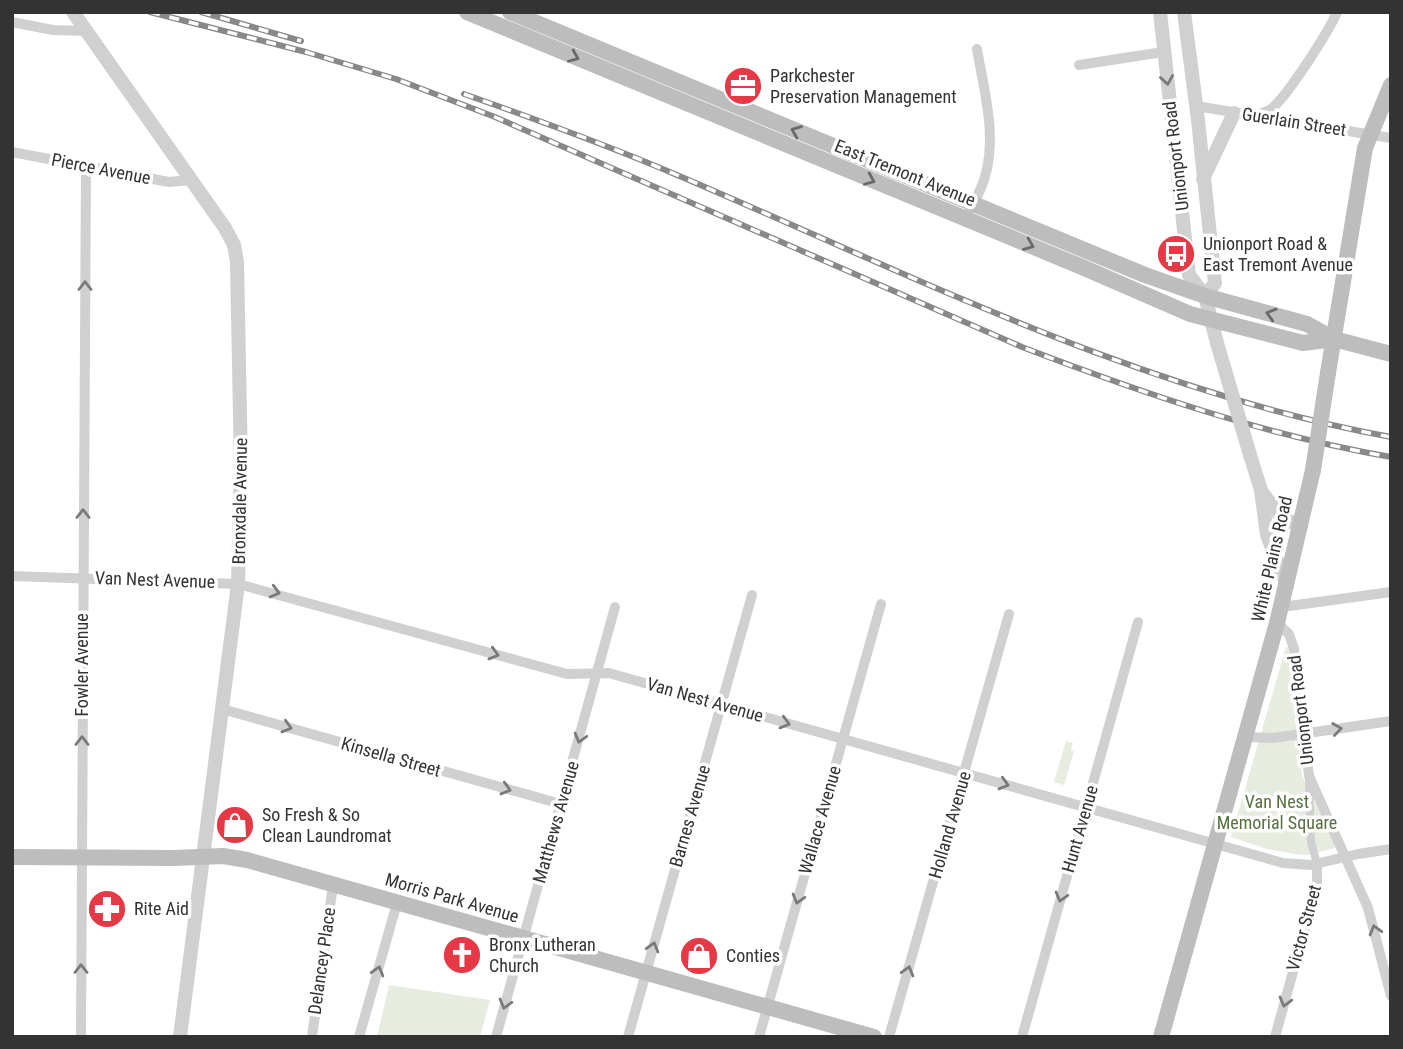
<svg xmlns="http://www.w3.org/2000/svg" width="1403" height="1049" font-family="'Roboto Condensed',sans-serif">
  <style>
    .green { fill: #e6ecdf }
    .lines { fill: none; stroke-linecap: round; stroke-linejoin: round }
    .pedestrian { stroke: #d0d0d0; stroke-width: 8 }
    .minor { stroke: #d0d0d0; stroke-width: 10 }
    .tertiary { stroke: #d0d0d0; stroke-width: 14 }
    .secondary { stroke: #bdbdbd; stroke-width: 16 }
    .rail-casing { stroke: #888; stroke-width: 6 }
    .rail { stroke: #fff; stroke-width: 3.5; stroke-dasharray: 10; stroke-linecap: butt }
    .tertiary-bridge { stroke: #d0d0d0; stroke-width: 14 }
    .secondary-bridge { stroke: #bdbdbd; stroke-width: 16 }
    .oneway { stroke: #6a6a6a }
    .oneway2 { stroke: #7a7a7a }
    .labels { text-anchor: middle; stroke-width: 7; stroke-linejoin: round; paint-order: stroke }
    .poi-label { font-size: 18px; fill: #333; stroke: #fff; text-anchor: start }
    .street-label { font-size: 18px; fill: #333; stroke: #fff }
    .park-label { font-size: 18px; fill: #56703f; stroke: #fff }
  </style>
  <rect width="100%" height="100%" fill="#fff"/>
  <g class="green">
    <path d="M 1286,647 L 1289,648 L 1302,775 L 1335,845 L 1335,848 L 1307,855 L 1294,854 L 1267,849 L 1231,837 Z"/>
    <path d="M 1066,741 L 1073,743 L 1071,750 L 1074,751 L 1064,785 L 1054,782 Z"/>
    <path d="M 389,985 L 490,1000 L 480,1037 L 377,1037 Z"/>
  </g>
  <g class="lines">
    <path class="pedestrian" d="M 1309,781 L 1311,842 L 1317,864"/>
    <g class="minor">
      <path d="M 12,22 L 53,30 L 86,31"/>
      <path d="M 1079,65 L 1163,52"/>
      <path d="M 1196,106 L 1391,138"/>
      <path d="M 1256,115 C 1261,113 1267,112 1271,109 C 1287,97 1329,31 1337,12"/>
      <path d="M 12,152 L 169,182 L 191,180"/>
      <path d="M 970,210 C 975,200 981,190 984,180 C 998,138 984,91 977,49"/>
      <path d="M 12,576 L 238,584 L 567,674 L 609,673 L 1283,863 L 1311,865 L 1358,854 L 1391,849"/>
      <path d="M 1282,607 L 1391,592"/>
      <path d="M 1277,623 L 1289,634 L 1294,649 L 1309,776 L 1368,908 L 1391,996"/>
      <path d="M 222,709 L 561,804"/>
      <path d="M 1245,737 L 1273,738 L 1391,721"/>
      <path d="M 81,1037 L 86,166"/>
      <path d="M 312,1037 L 333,885"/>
      <path d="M 359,1037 L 397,903"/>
      <path d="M 496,1037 L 615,607"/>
      <path d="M 628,1037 L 752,595"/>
      <path d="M 759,1037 L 881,604"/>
      <path d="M 889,1037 L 1009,614"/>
      <path d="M 1022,1037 L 1138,622"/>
      <path d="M 1275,1037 L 1317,885 L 1317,864"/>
    </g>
    <g class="tertiary">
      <path d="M 73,12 L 225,228 L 234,245 L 237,262 L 241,466 L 238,584 L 180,1037"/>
      <path d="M 1160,12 L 1189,275 L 1205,296 L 1217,343"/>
      <path d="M 1184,12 L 1198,120 L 1215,283 L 1205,296"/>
      <path d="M 1203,179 L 1234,113"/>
      <path d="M 1250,455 L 1261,490 L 1267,535 L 1287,586"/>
      <path d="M 1261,491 L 1282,518 L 1301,526"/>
    </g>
    <g class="secondary">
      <path d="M 467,12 L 1082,267 L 1190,314 L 1303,343 L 1334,339"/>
      <path d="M 510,12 L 1145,275 L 1205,296 L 1307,324 L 1334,339 L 1391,354"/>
      <path d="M 1328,373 L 1365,148 L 1391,85"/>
      <path d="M 12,857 L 174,858 L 223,856 L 247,860 L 874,1037"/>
      <path d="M 1161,1037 L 1277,623 L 1313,470"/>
    </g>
    <g class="rail-casing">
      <g id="rail">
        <path d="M 150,12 L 306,52 L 396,79 L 495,117 L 1022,347 C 1142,393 1264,435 1391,457"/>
        <path d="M 201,12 L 301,41"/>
        <path d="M 464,94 C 535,119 607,145 677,175 C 910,274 1139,391 1391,437"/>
      </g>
    </g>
    <use href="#rail" class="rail"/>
    <path class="tertiary-bridge" d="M 1217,343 L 1250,455"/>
    <path class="secondary-bridge" d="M 1313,470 L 1328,373"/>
  </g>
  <defs><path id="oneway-chevron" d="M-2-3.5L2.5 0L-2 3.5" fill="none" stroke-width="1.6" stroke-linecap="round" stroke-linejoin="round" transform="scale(1.75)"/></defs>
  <g class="oneway">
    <use href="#oneway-chevron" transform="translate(574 57) rotate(23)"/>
    <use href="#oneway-chevron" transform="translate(796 131) rotate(-158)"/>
    <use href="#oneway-chevron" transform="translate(870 180) rotate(23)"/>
    <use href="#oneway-chevron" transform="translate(1029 245) rotate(22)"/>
    <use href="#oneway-chevron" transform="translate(1271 314) rotate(-164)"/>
  </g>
  <g class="oneway2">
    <use href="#oneway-chevron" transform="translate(1167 80) rotate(81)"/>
    <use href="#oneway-chevron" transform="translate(85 286) rotate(-90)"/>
    <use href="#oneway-chevron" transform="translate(83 514) rotate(-90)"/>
    <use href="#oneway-chevron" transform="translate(275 592) rotate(15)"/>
    <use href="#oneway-chevron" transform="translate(494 654) rotate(16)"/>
    <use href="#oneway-chevron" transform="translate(785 723) rotate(16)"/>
    <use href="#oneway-chevron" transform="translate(287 727) rotate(16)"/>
    <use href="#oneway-chevron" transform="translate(1337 729) rotate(-8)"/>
    <use href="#oneway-chevron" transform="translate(580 738) rotate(106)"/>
    <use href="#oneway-chevron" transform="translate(82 741) rotate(-90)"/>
    <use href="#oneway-chevron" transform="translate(1004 784) rotate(16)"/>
    <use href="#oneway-chevron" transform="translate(506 789) rotate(16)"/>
    <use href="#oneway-chevron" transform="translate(1061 897) rotate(106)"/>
    <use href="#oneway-chevron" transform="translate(798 899) rotate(106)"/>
    <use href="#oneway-chevron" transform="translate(1375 930) rotate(-106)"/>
    <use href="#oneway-chevron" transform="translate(653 947) rotate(-74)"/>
    <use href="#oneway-chevron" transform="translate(81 969) rotate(-90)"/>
    <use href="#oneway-chevron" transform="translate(378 971) rotate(-74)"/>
    <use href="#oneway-chevron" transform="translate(908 971) rotate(-74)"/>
    <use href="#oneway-chevron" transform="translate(1285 1002) rotate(105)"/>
    <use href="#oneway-chevron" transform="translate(505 1004) rotate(106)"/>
  </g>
  <defs>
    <g id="office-disc" transform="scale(2.0125)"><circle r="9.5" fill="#e63946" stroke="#fff"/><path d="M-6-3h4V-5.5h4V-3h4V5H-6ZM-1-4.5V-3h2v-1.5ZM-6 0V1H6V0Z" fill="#fff"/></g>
    <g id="bus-disc" transform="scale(2.0125)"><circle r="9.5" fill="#e63946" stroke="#fff"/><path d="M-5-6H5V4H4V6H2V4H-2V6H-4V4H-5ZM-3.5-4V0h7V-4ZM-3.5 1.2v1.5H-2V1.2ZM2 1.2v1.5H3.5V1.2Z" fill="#fff"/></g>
    <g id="shop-disc" transform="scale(2.0125)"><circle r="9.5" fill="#e63946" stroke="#fff"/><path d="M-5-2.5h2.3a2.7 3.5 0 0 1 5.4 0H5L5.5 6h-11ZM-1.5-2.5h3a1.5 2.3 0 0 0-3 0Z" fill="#fff"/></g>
    <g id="pharmacy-disc" transform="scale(2.0125)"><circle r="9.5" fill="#e63946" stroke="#fff"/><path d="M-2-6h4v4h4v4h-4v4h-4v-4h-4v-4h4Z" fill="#fff"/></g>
    <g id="church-disc" transform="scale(2.0125)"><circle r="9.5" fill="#e63946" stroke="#fff"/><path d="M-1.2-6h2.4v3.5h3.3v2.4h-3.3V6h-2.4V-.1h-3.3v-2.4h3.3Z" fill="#fff"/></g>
  </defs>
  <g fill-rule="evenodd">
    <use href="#office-disc" x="743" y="86"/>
    <use href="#bus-disc" x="1176" y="254"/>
    <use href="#shop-disc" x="235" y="825"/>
    <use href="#pharmacy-disc" x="107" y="909"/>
    <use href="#church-disc" x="462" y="955"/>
    <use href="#shop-disc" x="699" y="956"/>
  </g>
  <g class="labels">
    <g class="poi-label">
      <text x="770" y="82">Parkchester<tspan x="770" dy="21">Preservation Management</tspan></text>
      <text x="1203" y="250">Unionport Road &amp;<tspan x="1203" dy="21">East Tremont Avenue</tspan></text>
      <text x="262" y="821">So Fresh &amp; So<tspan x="262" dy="21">Clean Laundromat</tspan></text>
      <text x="134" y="915">Rite Aid</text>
      <text x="489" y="951">Bronx Lutheran<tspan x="489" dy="21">Church</tspan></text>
      <text x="726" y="962">Conties</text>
    </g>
    <g class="street-label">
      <text transform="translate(1294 122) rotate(9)" y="6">Guerlain Street</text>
      <text transform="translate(1176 156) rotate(-97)" y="6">Unionport Road</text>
      <text transform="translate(101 169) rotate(11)" y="6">Pierce Avenue</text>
      <text transform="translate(905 173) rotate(22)" y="6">East Tremont Avenue</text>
      <text transform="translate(240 501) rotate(-89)" y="6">Bronxdale Avenue</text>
      <text transform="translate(1272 559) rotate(-77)" y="6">White Plains Road</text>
      <text transform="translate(155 580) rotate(2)" y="6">Van Nest Avenue</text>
      <text transform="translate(82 665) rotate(-90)" y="6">Fowler Avenue</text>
      <text transform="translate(705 700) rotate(16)" y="6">Van Nest Avenue</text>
      <text transform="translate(1301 710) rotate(-97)" y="6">Unionport Road</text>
      <text transform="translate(391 757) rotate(16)" y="6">Kinsella Street</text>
      <text transform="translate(690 816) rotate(-74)" y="6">Barnes Avenue</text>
      <text transform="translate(820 820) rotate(-74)" y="6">Wallace Avenue</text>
      <text transform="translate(556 822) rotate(-74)" y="6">Matthews Avenue</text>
      <text transform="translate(950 825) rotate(-74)" y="6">Holland Avenue</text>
      <text transform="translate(1080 829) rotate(-74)" y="6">Hunt Avenue</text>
      <text transform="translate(452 898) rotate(16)" y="6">Morris Park Avenue</text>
      <text transform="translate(1304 928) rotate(-75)" y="6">Victor Street</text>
      <text transform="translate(322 961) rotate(-82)" y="6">Delancey Place</text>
    </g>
    <g class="park-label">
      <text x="1277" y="808">Van Nest<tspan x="1277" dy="21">Memorial Square</tspan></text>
    </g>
  </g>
  <rect width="1403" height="1049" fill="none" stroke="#333333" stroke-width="28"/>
</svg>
